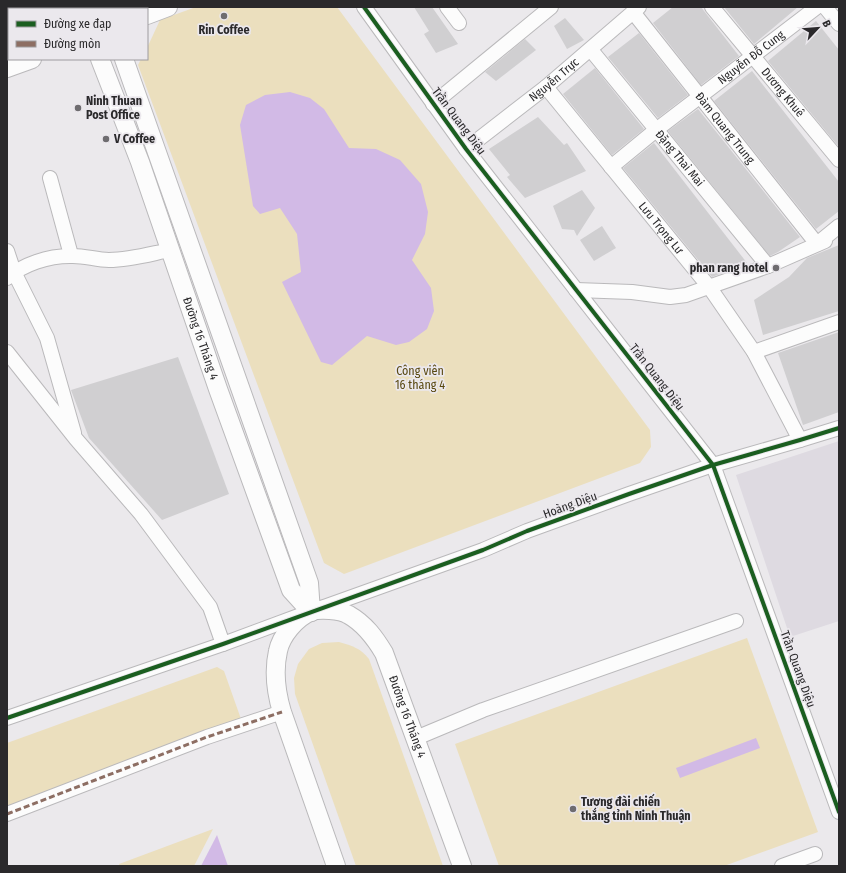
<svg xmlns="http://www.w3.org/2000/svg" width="846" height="873" font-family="'Fira Sans Condensed',sans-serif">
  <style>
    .built { fill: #dedae1 }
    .green { fill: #ebdfbe }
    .water { fill: #d2bae6 }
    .building { fill: #d0cfd1 }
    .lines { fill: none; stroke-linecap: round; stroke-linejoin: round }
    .minor-casing { stroke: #bab9bb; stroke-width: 16 }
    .major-casing { stroke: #bab9bb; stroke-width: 20 }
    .minor { stroke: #fcfcfc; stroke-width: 14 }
    .major { stroke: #fcfcfc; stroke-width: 18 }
    .quiet { stroke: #8d6e63; stroke-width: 3; stroke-dasharray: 6 3; stroke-linecap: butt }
    .cycleway-casing { stroke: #ebe8ed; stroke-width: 6 }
    .cycleway { stroke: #1b5e20; stroke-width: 4 }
    .poi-dot { fill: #6e6c6f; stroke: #ebe8ed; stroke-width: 1.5 }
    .labels { text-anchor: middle; stroke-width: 3.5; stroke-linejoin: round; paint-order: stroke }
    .poi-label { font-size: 12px; font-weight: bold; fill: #2a292b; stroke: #ebe8ed; text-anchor: start }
    .street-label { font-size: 12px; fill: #2a292b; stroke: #ebe8ed }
    .park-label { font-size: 12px; fill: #594810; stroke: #ebe8ed }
  </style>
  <rect width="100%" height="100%" fill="#ebe9ec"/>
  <path class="built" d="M 839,441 L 839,621 L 790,637 L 736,475 Z"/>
  <g class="green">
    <path d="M 196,7 L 337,7 L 650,430 L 651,447 L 640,463 L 344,574 L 324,563 L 138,65 L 141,59 L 147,59 L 147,48 L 160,20 Z"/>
    <path d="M 747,638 L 818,832 L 724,866 L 499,866 L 455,744 Z"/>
    <path d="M 339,642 C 353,646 360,648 369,659 L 443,866 L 356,866 L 295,694 L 294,678 L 298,664 L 309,649 L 322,643 Z"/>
    <path d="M 217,667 L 224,671 L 241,719 L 7,808 L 7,743 Z"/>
    <path d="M 213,829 L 194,866 L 120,866 L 119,864 Z"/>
  </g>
  <g class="water">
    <path d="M 290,92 L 310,98 L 324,109 L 349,148 L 376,149 L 400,160 L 421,184 L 428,212 L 425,234 L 412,260 L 431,288 L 434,311 L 427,329 L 409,342 L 396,345 L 367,336 L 332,365 L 321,362 L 282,282 L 301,272 L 297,234 L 280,208 L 260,214 L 253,206 L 240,125 L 246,105 L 265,95 Z"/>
    <path d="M 756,738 L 760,748 L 680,778 L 676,768 Z"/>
    <path d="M 217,835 L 228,866 L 201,866 Z"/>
  </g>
  <g class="building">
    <path d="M 414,7 L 432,7 L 458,44 L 436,53 L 424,34 L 429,31 Z"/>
    <path d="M 673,7 L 701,7 L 739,56 L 701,85 L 653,23 Z"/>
    <path d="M 724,7 L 798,7 L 754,44 Z"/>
    <path d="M 565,18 L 584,40 L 567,49 L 554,26 Z"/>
    <path d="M 816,21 L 839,50 L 839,147 L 768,61 Z"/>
    <path d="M 639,33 L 688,95 L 658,118 L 608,57 Z"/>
    <path d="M 525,39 L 536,50 L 496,81 L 485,72 Z"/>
    <path d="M 595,68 L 644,129 L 612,155 L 563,94 Z"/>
    <path d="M 752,71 L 839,182 L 839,211 L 816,229 L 714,101 Z"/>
    <path d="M 698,109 L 800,237 L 778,252 L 770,256 L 668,131 Z"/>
    <path d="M 538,117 L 564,145 L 567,143 L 586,171 L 525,198 L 507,177 L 510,175 L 489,149 Z"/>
    <path d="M 654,143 L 747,263 L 712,277 L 623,168 Z"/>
    <path d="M 582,190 L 595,208 L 577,236 L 574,230 L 562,229 L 553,206 Z"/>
    <path d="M 602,226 L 616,248 L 594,261 L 580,240 Z"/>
    <path d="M 839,245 L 839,311 L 763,335 L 754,300 L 789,277 L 807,258 Z"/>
    <path d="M 839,332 L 839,412 L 803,425 L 778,353 Z"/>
    <path d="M 178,357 L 229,494 L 162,520 L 89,438 L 71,390 Z"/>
  </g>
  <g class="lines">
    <g class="minor-casing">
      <g id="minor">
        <path d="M 364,7 L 466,149 L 713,465 L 839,812"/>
        <path d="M 447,7 L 459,23"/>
        <path id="s1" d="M 712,7 L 839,160"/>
        <path d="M 825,7 L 839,24"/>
        <path id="s2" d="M 633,12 L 817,244 L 839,226"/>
        <path id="s3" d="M 591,50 L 768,266"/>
        <path id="s4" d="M 546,87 L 710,288 L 754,352 L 800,440"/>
        <path d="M 433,104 L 551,7"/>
        <path id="s5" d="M 466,149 L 546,87 L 639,7"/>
        <path id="s6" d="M 611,167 L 656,130 L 817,7"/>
        <path d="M 50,178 L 71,255"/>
        <path d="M 7,251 L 14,272 L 47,338 L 74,433"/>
        <path d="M 7,278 C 24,264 48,256 70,256 C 83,255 96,260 109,260 C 130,260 150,254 170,250"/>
        <path d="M 576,290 L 632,292 L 670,297 L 686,295 L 768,266 L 825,241"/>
        <path d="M 7,352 L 76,439 L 141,514 L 210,607 L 223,644"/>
        <path d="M 754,352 L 839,322"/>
        <path d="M 321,608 L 483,550 L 527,531 L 629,494 L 713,465 L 800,440 L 839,428"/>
        <path d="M 7,718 L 223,644 L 301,615"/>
        <path d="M 416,738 L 483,710 L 736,621"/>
        <path d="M 7,814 L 207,737 L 282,712"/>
        <path d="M 782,866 L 815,854"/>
      </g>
    </g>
    <g class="major-casing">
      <g id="major">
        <path d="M 81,7 L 82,9"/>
        <path d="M 112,9 L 117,7"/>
        <path d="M 147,15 L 168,7"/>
        <path d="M 7,49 L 9,48"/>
        <path id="s7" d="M 100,59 L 140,162 L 218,389 L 291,590 L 311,612"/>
        <path d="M 124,59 L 309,583 L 311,612"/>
        <path d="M 7,68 L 32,59"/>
        <path id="s8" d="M 336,866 L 282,712 C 276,692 273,673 278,651 C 281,636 296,618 310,612 C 319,608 341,610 349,615 C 365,624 375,638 384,653 L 462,866"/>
      </g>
    </g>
    <use href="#minor" class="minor"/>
    <use href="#major" class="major"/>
    <path class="quiet" d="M 7,814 L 207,737 L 282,712"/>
    <g class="cycleway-casing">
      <g id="cycleway">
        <path d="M 364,7 L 466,149 L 713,465 L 839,812"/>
        <path d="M 7,718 L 223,644 L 483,550 L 527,531 L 629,494 L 713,465 L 800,440 L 839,428"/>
      </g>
    </g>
    <use href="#cycleway" class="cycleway"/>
  </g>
  <g class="poi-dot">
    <circle cx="224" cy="16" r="4"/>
    <circle cx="78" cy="108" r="4"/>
    <circle cx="106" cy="139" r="4"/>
    <circle cx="776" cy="268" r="4"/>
    <circle cx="573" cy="809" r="4"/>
  </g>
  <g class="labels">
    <g class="poi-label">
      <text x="224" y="34" text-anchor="middle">Rin Coffee</text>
      <text x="86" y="105">Ninh Thuan<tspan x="86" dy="14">Post Office</tspan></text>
      <text x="114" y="143">V Coffee</text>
      <text x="768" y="272" text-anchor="end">phan rang hotel</text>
      <text x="581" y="806">Tượng đài chiến<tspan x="581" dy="14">thắng tỉnh Ninh Thuận</tspan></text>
    </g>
    <g class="street-label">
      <text dy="4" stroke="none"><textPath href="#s6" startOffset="178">Nguyễn Đỗ Cung</textPath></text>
      <text dy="4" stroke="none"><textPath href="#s5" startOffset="112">Nguyễn Trực</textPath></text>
      <text dy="4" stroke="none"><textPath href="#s1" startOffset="111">Dương Khuê</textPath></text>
      <text transform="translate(459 121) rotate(53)" y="4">Trần Quang Diệu</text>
      <text dy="4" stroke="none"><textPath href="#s2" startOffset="148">Đàm Quang Trung</textPath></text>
      <text dy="4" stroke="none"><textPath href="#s3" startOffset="140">Đặng Thai Mai</textPath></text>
      <text dy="4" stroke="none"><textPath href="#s4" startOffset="182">Lưu Trọng Lư</textPath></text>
      <text dy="4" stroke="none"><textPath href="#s7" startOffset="297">Đường 16 Tháng 4</textPath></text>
      <text transform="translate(657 377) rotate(52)" y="4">Trần Quang Diệu</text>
      <text transform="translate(570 505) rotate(-20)" y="4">Hoàng Diệu</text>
      <text transform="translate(798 669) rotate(70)" y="4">Trần Quang Diệu</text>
      <text dy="4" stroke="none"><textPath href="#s8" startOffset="437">Đường 16 Tháng 4</textPath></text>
    </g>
    <g class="park-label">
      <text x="420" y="375">Công viên<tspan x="420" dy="14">16 tháng 4</tspan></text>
    </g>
  </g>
  <rect width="846" height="873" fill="none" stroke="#2a292b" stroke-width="16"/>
  <rect x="8" y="8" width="140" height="52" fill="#ebe8ed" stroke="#9e9c9f"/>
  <rect x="16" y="21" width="20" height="6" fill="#1b5e20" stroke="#9e9c9f"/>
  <text x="44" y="28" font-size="12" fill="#2a292b">Đường xe đạp</text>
  <rect x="16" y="41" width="20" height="6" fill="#8d6e63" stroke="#9e9c9f"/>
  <text x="44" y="48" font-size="12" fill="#2a292b">Đường mòn</text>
  <g transform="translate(818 28) rotate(64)" stroke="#ebe8ed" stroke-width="3" paint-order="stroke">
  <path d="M0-3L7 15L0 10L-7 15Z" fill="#2a292b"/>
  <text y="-6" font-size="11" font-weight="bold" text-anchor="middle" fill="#2a292b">B</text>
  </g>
</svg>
